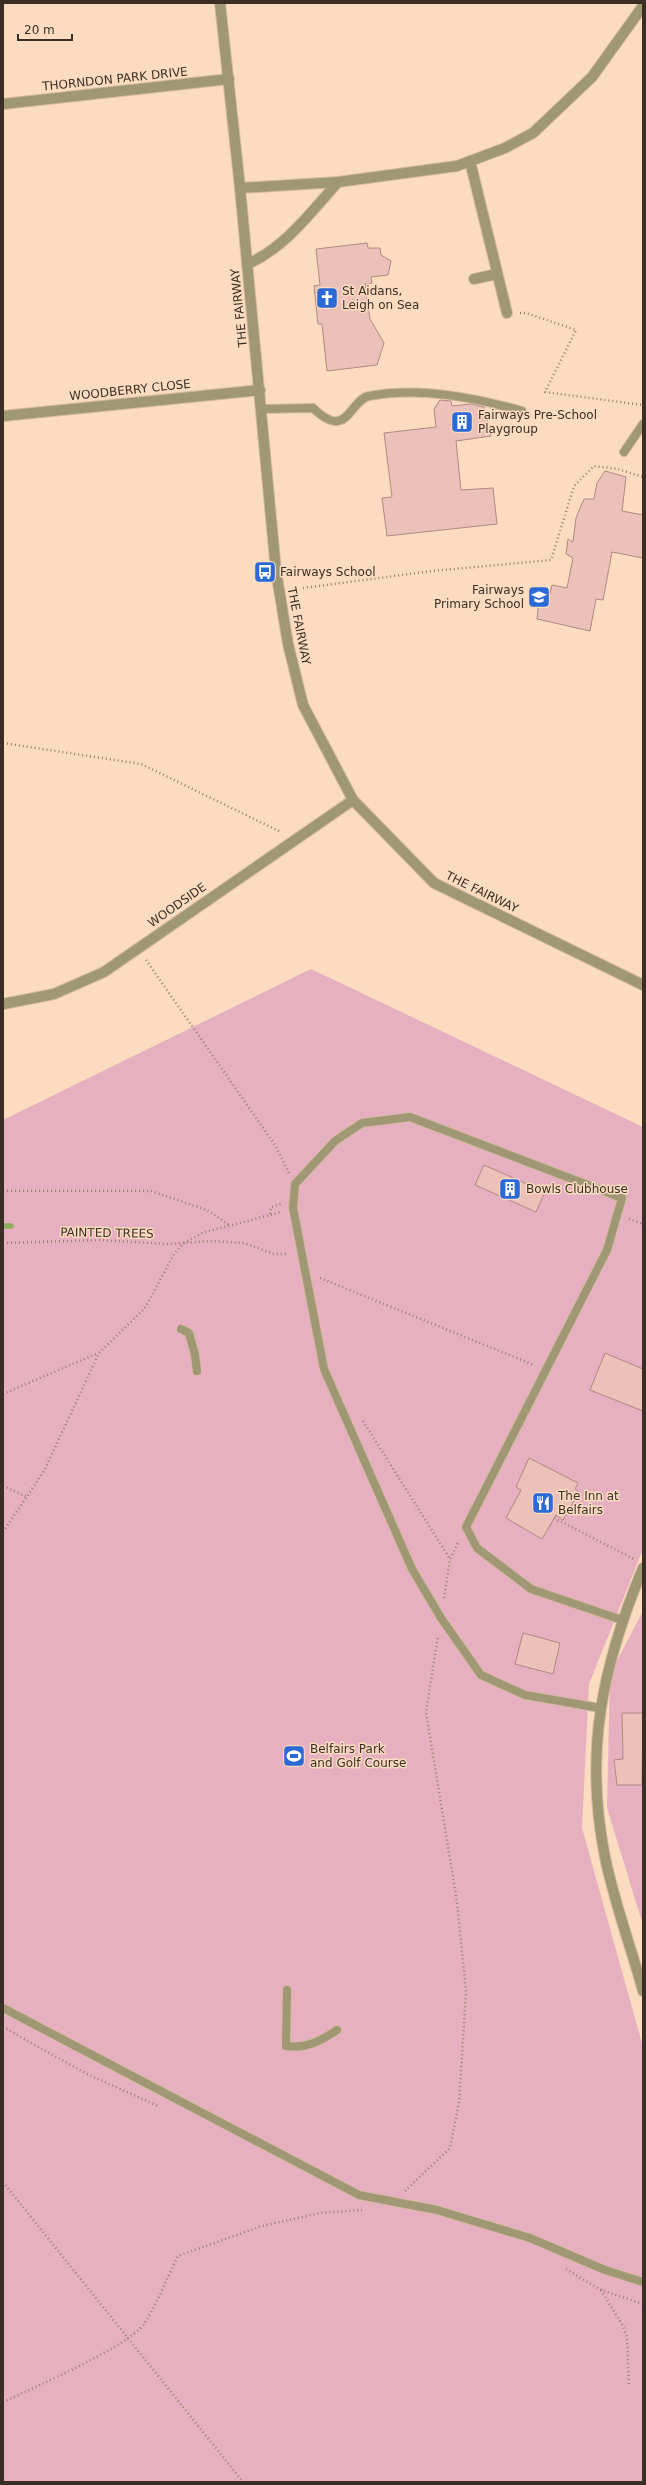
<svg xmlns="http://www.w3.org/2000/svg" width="646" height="2485" font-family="'DejaVu Sans',sans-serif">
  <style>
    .green { fill: #e7b0c1 }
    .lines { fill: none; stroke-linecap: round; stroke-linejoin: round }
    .stream { stroke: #8dad5f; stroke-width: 5.5 }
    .building { fill: #ebc1b9; stroke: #b08982 }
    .service-casing { stroke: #d5b9a2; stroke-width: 10 }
    .minor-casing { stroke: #d5b9a2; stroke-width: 12 }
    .tertiary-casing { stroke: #d5b9a2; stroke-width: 12 }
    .path { stroke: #96816f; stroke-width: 2.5; stroke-dasharray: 1 3; stroke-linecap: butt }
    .service { stroke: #a09774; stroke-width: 8 }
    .minor { stroke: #a09774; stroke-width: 10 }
    .tertiary { stroke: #a09774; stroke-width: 10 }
    .labels { text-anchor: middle; stroke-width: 3; stroke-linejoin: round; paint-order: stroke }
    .street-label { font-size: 12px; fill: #3b2f25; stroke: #fbdcc1 }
    .poi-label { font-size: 12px; fill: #3b2f25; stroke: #fbdcc1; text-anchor: start }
  </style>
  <rect width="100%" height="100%" fill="#fbdcc1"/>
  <g class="green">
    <path d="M 311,969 L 643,1127 L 643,1549 L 589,1684 L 582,1828 L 643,2047 L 643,2482 L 3,2482 L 3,1120 Z"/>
    <path d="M 643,1611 L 643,1925 L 607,1808 L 610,1674 Z"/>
  </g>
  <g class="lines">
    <path class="stream" d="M 3,1226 L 11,1226"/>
  </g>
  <g class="building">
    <path d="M 367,243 L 368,248 L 380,248 L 381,255 L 391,261 L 388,275 L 371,277 L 372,283 L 365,284 L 370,319 L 384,343 L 377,365 L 327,371 L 322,324 L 318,324 L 314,286 L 320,285 L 316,249 Z"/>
    <path d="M 440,400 L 451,401 L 452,406 L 471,404 L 484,407 L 491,436 L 456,441 L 461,490 L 493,488 L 497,524 L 387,536 L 382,498 L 392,497 L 384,433 L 436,427 L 434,409 Z"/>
    <path d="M 605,471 L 626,477 L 622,511 L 643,515 L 643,558 L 612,552 L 603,600 L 596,599 L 590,631 L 537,619 L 539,599 L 548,601 L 552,585 L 567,588 L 573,558 L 566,554 L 568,539 L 573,542 L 576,518 L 581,506 L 584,499 L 594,499 L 597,483 Z"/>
    <path d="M 484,1165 L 545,1192 L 536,1212 L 475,1185 Z"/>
    <path d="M 605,1353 L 643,1369 L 643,1411 L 590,1390 Z"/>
    <path d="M 529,1458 L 578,1483 L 575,1489 L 579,1492 L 563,1520 L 556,1515 L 542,1539 L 506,1518 L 521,1490 L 516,1487 Z"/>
    <path d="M 523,1633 L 560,1643 L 553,1674 L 515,1664 Z"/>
    <path d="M 622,1713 L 643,1713 L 642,1785 L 617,1785 L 614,1760 L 623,1759 Z"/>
  </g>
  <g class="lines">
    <g class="service-casing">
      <g id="service">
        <path d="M 261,409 L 313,408 C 348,442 349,400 369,396 C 421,387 472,397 522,411"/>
        <path d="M 624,452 L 643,424"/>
        <path d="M 181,1329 L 189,1333 L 195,1355 L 197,1371"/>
        <path d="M 600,1708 L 525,1695 L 481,1675 L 441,1618 L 412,1569 L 324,1369 L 293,1208 L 295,1184 L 335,1141 L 362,1123 L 410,1117 L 622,1198 L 607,1250 L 466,1527 L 477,1548 L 531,1589 L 622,1620"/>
        <path d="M 287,1990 L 286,2046 C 306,2049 321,2041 337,2030"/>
        <path d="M 3,2008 L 359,2195 L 437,2210 L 530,2238 L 605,2270 L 643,2282"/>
      </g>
    </g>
    <g class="minor-casing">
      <g id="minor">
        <path d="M 3,104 L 229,79"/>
        <path d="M 470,161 L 507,313"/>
        <path d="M 240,188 L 338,182 L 457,166 L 505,148 L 533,133 L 592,77 L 643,6"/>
        <path d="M 247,264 C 284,249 312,211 338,182"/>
        <path d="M 474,279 L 497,274"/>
        <path d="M 3,416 L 260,390"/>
        <path d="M 3,1004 L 54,994 L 104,972 L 353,800"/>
      </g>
    </g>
    <g class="tertiary-casing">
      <g id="tertiary">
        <path d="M 220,3 L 240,188 L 276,571 L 288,644 L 303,705 L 353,800 L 434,883 L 643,985"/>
        <path d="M 643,1568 C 602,1666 584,1752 605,1857 C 614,1902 631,1947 643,1991"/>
      </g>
    </g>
    <g class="path">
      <path d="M 520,313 L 526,313 L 576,330 L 545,392 L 643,405"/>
      <path d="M 303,588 L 432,571 L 551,560 L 574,486 L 594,466 L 618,469 L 643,477"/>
      <path d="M 3,743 L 141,764 L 281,832"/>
      <path d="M 146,960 L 275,1145 L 289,1173"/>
      <path d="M 3,1191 L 151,1191 L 207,1210 L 229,1225"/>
      <path d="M 270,1214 L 271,1207 L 281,1204"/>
      <path d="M 629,1219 L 643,1224"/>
      <path d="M 3,1243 L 100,1240 L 169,1244 L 210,1241 L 244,1243 L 274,1254 L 288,1254"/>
      <path d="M 320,1278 L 534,1365"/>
      <path d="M 3,1394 L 98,1353"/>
      <path d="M 363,1421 L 450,1559"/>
      <path d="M 3,1486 L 27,1497"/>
      <path d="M 554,1518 L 634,1559"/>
      <path d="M 3,1532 L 44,1471 L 99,1353 L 145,1308 L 174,1254 L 184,1243 L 202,1233 L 281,1212"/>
      <path d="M 444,1598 L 450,1559 L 459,1541"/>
      <path d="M 3,2027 L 87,2074 L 158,2106"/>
      <path d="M 3,2182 L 243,2482"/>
      <path d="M 405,2191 L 450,2148 L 459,2102 L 466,1992 L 457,1902 L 426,1712 L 438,1636"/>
      <path d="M 566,2269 L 601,2290 L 643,2304"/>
      <path d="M 601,2290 L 623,2326 L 627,2337 L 629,2387"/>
      <path d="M 3,2402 C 31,2389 129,2346 144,2324 C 157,2304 167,2278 178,2256 L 262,2226 L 320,2213 L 362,2210"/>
    </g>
    <use href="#service" class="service"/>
    <use href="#minor" class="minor"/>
    <use href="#tertiary" class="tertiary"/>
  </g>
  <defs>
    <g id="church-square" transform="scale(1.15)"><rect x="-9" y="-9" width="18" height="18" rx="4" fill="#2a69d6" stroke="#fbdcc1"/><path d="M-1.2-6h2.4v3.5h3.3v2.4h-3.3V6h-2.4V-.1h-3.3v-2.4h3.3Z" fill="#fff"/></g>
    <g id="building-square" transform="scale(1.15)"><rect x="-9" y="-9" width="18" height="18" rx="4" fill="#2a69d6" stroke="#fbdcc1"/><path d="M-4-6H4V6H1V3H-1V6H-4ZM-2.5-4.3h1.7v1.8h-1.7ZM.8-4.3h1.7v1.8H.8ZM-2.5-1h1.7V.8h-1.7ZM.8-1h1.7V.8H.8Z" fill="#fff"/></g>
    <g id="bus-square" transform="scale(1.15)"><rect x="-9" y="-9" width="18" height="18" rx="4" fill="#2a69d6" stroke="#fbdcc1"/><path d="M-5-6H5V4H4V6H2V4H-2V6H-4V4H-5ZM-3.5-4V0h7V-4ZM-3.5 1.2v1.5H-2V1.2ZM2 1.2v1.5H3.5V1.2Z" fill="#fff"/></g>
    <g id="school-square" transform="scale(1.15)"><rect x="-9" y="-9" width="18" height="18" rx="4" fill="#2a69d6" stroke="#fbdcc1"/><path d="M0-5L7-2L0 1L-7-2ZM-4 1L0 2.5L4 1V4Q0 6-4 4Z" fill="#fff"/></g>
    <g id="restaurant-square" transform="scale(1.15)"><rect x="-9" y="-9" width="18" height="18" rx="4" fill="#2a69d6" stroke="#fbdcc1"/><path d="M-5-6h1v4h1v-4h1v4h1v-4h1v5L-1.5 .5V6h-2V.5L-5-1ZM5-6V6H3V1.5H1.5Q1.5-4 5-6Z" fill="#fff"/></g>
    <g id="stadium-square" transform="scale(1.15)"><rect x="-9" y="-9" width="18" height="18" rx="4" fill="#2a69d6" stroke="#fbdcc1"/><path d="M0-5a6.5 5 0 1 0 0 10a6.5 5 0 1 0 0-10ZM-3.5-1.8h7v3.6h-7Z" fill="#fff"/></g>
  </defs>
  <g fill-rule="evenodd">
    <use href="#church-square" x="327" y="298"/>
    <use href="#building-square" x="462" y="422"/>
    <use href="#bus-square" x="265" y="572"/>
    <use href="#school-square" x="539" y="597"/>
    <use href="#building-square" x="510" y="1189"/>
    <use href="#restaurant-square" x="543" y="1503"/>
    <use href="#stadium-square" x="294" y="1756"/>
  </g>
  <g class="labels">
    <g class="street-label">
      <text transform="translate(115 79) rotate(-6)" y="4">THORNDON PARK DRIVE</text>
      <text transform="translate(239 308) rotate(-96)" y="4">THE FAIRWAY</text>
      <text transform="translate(130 390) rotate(-6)" y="4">WOODBERRY CLOSE</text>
      <text transform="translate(299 626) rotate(79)" y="4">THE FAIRWAY</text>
      <text transform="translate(482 892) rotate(26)" y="4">THE FAIRWAY</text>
      <text transform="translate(177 905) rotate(-35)" y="4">WOODSIDE</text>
      <text transform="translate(107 1233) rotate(1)" y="4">PAINTED TREES</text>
    </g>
    <g class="poi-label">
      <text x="342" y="295">St Aidans,<tspan x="342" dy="14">Leigh on Sea</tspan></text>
      <text x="478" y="419">Fairways Pre-School<tspan x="478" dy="14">Playgroup</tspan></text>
      <text x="280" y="576">Fairways School</text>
      <text x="524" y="594" text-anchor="end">Fairways<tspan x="524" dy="14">Primary School</tspan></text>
      <text x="526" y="1193">Bowls Clubhouse</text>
      <text x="558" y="1500">The Inn at<tspan x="558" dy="14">Belfairs</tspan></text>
      <text x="310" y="1753">Belfairs Park<tspan x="310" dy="14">and Golf Course</tspan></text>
    </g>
  </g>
  <rect width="646" height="2485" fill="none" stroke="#3b2f25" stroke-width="8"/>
  <path d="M18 34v6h54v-6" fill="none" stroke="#3b2f25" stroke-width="2"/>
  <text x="24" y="34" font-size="12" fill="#3b2f25" stroke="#fbdcc1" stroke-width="3" paint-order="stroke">20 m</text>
</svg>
